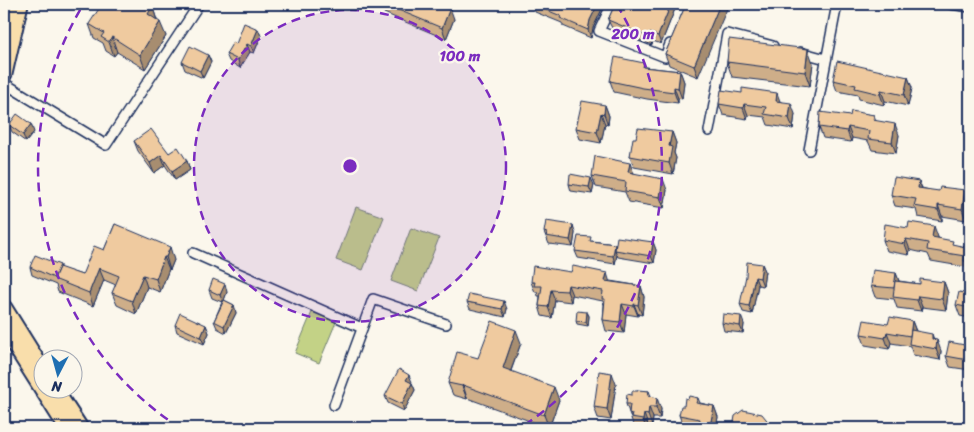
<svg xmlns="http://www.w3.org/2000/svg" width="974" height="432" font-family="Sriracha,sans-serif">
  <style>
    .green { fill: #c3d286; stroke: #6f8072 }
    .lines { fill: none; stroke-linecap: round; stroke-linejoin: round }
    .minor-casing { stroke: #1b2f5e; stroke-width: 12 }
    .trunk-casing { stroke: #1b2f5e; stroke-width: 19 }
    .minor { stroke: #fbf7ec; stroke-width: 9 }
    .trunk { stroke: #f9deab; stroke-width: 15 }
    .wall { fill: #ceae89; stroke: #1b2f5e }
    .shaded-wall { fill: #a78d6f; stroke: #1b2f5e }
    .building { fill: #efca9f; stroke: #1b2f5e }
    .ring { fill: none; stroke: #7b2cbf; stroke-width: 2.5; stroke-dasharray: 9 6 }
    .centre { fill: #7b2cbf; stroke: #fbf7ec; stroke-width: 2.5 }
    .ring-label { font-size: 15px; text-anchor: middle; font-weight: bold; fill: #7b2cbf; stroke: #fbf7ec; stroke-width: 4.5; stroke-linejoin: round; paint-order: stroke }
  </style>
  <rect width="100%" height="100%" fill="#fbf7ec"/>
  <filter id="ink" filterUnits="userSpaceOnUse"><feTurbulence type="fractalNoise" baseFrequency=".02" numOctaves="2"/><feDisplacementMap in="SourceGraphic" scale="10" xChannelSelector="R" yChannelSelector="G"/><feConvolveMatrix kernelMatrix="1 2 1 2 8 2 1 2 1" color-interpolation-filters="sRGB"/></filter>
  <g filter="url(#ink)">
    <g class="green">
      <path d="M 356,207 L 384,217 L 363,270 L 336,260 Z"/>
      <path d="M 411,228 L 439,238 L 418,291 L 391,281 Z"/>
      <path d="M 312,312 L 336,322 L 319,363 L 295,353 Z"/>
    </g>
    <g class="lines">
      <g class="minor-casing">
        <g id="minor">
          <path d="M 612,4 L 599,31 L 665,57 L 670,44"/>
          <path d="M 950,4 L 970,7"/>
          <path d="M 800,52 L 826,59"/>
          <path d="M 4,83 L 106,145 L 199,4"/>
          <path d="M 709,131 L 727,34 L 773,46"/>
          <path d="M 809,150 L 837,4"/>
          <path d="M 193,253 L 362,328"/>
          <path d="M 334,405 L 373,299 L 446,324"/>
        </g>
      </g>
      <g class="trunk-casing">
        <g id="trunk">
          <path d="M 4,20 L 8,4"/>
          <path d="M 4,74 L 20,4"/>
          <path d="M 4,308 L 42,369"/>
          <path d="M 4,328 L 67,428"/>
          <path d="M 55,390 L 80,428"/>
        </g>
      </g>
      <use href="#minor" class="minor"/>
      <use href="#trunk" class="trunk"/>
    </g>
    <g class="wall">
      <path d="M 381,4 L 439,4 L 454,19 L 446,39 L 384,13 Z"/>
      <path d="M 532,4 L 602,5 L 603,7 L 593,28 L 591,38 L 563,26 L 562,23 L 535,12 Z"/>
      <path d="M 615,4 L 677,4 L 661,44 L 653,41 L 652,45 L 612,28 L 608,20 Z"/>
      <path d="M 686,4 L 698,77 L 669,65 L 665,54 Z"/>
      <path d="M 154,11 L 157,20 L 166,36 L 145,69 L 117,52 L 114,56 L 106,51 L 103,43 L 94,38 L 89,24 Z"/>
      <path d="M 258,29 L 261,36 L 254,53 L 250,52 L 240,68 L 229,61 L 226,54 L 236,44 Z"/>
      <path d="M 208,55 L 211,62 L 203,78 L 185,70 L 182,62 Z"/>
      <path d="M 727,62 L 813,63 L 810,86 L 732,77 Z"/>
      <path d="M 644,63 L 645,67 L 680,71 L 684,82 L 682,99 L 678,98 L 678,103 L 647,99 L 614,92 L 610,81 Z"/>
      <path d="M 908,77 L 912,88 L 908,106 L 885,101 L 884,105 L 859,99 L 858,95 L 837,91 L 833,80 Z"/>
      <path d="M 780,101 L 795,114 L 793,129 L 768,125 L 765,117 L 748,115 L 747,119 L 723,115 L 719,104 Z"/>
      <path d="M 605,105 L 609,116 L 608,125 L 605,124 L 601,143 L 580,139 L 576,128 Z"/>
      <path d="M 874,115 L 876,121 L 899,135 L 896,153 L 872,150 L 868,141 L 852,138 L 851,142 L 823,138 L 819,127 L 850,116 Z"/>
      <path d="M 9,125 L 34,132 L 26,142 L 12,132 Z"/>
      <path d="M 672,132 L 676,143 L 674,153 L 676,158 L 673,174 L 634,167 L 630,156 L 636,138 Z"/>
      <path d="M 134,141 L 169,153 L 187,161 L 190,170 L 175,180 L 165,165 L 154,173 L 138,151 Z"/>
      <path d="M 634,173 L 667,190 L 664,208 L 629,202 L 625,192 L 596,187 L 592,176 Z"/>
      <path d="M 919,181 L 922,188 L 969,201 L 966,220 L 942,216 L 942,221 L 918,217 L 916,209 L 895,206 L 891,195 Z"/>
      <path d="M 569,184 L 594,185 L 592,194 L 571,191 Z"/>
      <path d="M 115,224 L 174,260 L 170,270 L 169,269 L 160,292 L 147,287 L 136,314 L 117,305 L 112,293 L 116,285 L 104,280 L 93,306 L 58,292 L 56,285 L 32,275 L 30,267 L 60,265 L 60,268 L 82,275 L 104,250 Z"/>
      <path d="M 573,225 L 575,233 L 573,247 L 549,244 L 544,232 Z"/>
      <path d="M 938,237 L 938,238 L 954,245 L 970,248 L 970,272 L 968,272 L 966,267 L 931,261 L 928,254 L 910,250 L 909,255 L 887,251 L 883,240 Z"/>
      <path d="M 592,241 L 615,244 L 615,246 L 653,242 L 656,250 L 654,263 L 618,257 L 617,255 L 615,264 L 578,258 L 575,251 Z"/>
      <path d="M 762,264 L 765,271 L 763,286 L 758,285 L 752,314 L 743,312 L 740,304 Z"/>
      <path d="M 896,273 L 899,281 L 920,284 L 944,282 L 948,293 L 946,310 L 922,307 L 921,311 L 897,308 L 894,299 L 875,297 L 871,286 Z"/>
      <path d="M 610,281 L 641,286 L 644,297 L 642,315 L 638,314 L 638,316 L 626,314 L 624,333 L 606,331 L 603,320 L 604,305 L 603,301 L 572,295 L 571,302 L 555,300 L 552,318 L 542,316 L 539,306 L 540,296 L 538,296 L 537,292 L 535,292 L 531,282 Z"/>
      <path d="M 209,290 L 227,292 L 224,300 L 234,305 L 236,313 L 226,333 L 217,328 L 214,321 L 222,302 L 212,298 Z"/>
      <path d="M 970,294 L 970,318 L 960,316 L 956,305 Z"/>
      <path d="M 467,302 L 507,309 L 505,317 L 470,309 Z"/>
      <path d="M 587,312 L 589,316 L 588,326 L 577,324 L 576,321 Z"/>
      <path d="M 912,321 L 916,331 L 934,339 L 941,351 L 940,360 L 913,355 L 910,346 L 891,343 L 889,349 L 865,345 L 861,334 L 888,324 Z"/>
      <path d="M 722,323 L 744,324 L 743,333 L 724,331 Z"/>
      <path d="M 175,325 L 206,325 L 209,333 L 204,344 L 177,332 Z"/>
      <path d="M 521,343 L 511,371 L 559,400 L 549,428 L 467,398 L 467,399 L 453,395 L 448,383 L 478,358 Z"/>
      <path d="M 970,346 L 970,370 L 950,367 L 946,356 Z"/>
      <path d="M 412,382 L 411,383 L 412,383 L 415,390 L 404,411 L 388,403 L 385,396 Z"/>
      <path d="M 616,384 L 611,420 L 598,418 L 594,407 Z"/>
      <path d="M 638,391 L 649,391 L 651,396 L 661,409 L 660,418 L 653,418 L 652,426 L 648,425 L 647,428 L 635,428 L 633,424 L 626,404 L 632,395 Z"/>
      <path d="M 698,398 L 700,403 L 714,406 L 718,417 L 716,428 L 694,428 L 683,426 L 679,415 L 688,399 Z"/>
    </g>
    <g class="shaded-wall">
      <path d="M 146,4 L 158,4 L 154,11 L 157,21 L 148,14 Z"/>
      <path d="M 598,4 L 603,4 L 603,7 L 593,28 L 591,38 L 588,30 L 590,20 Z"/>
      <path d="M 671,4 L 677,4 L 661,44 L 658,36 Z"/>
      <path d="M 720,4 L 729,4 L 698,77 L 694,66 Z"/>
      <path d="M 450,8 L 454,19 L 446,39 L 442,28 Z"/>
      <path d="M 160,22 L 166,36 L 145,69 L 140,55 Z"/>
      <path d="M 258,29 L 261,36 L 254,53 L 251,46 Z"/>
      <path d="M 650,33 L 653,41 L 652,45 L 649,37 Z"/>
      <path d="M 112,37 L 117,52 L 114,56 L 109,42 Z"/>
      <path d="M 247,44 L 250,52 L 240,68 L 238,60 Z"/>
      <path d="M 808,49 L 813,63 L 810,86 L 805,72 Z"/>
      <path d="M 208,55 L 211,62 L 203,78 L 200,71 Z"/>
      <path d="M 680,71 L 684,82 L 682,99 L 678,88 Z"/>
      <path d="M 908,77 L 912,88 L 908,106 L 904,95 Z"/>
      <path d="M 674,87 L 678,98 L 678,103 L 674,92 Z"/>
      <path d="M 881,90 L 885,101 L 884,105 L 880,94 Z"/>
      <path d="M 777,93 L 781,104 L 776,101 Z"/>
      <path d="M 791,103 L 795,114 L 793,129 L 789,118 Z"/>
      <path d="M 744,104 L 748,115 L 747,119 L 743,108 Z"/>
      <path d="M 605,105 L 609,116 L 608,125 L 604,114 Z"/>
      <path d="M 601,113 L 605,124 L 601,143 L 597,132 Z"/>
      <path d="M 31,124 L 34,132 L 26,142 L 23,135 Z"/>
      <path d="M 895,124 L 899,135 L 896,153 L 892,142 Z"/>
      <path d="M 848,127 L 852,138 L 851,142 L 847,131 Z"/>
      <path d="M 672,132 L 676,143 L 674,153 L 676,158 L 673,174 L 669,163 L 669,146 Z"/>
      <path d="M 161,155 L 165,165 L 154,173 L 150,163 Z"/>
      <path d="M 187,161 L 190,170 L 175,180 L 172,171 Z"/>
      <path d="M 630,163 L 634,174 L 628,172 Z"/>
      <path d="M 591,178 L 594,185 L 592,194 L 589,187 Z"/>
      <path d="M 663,179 L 667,190 L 664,208 L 660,197 Z"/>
      <path d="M 919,181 L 923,192 L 918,188 Z"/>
      <path d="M 965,190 L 969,201 L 966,220 L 962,209 Z"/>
      <path d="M 938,205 L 942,216 L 942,221 L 938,210 Z"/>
      <path d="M 573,225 L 575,233 L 573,247 L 570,240 Z"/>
      <path d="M 934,226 L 938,237 L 936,248 L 932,237 Z"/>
      <path d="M 906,239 L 910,250 L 909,255 L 905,244 Z"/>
      <path d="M 653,242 L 656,250 L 654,263 L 651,256 Z"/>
      <path d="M 615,244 L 617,250 L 615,250 L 617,255 L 615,264 L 613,256 Z"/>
      <path d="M 170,247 L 174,260 L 170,270 L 166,257 Z"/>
      <path d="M 164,257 L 169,269 L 160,292 L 156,279 Z"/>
      <path d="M 762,264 L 765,271 L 763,286 L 760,278 Z"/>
      <path d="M 99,268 L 104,280 L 93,306 L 89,293 Z"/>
      <path d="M 607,273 L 610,283 L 605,281 Z"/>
      <path d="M 896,273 L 900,284 L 894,288 Z"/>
      <path d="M 143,275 L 147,287 L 136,314 L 132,301 Z"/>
      <path d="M 755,277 L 758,285 L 752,314 L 749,306 Z"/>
      <path d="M 944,282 L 948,293 L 946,310 L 942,299 Z"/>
      <path d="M 225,284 L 227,292 L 223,303 L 220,295 Z"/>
      <path d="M 568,285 L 572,295 L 571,302 L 567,291 Z"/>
      <path d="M 641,286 L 644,297 L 642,315 L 638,305 Z"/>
      <path d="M 551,290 L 555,300 L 552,318 L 548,307 Z"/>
      <path d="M 918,296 L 922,307 L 921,311 L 917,300 Z"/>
      <path d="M 504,301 L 507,309 L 505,317 L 502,309 Z"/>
      <path d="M 622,304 L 626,314 L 624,333 L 620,322 Z"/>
      <path d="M 634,304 L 638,314 L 638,316 L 634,306 Z"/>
      <path d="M 234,305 L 236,313 L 226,333 L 224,326 Z"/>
      <path d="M 587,312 L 589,316 L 588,326 L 586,322 Z"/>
      <path d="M 741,316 L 744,324 L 743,333 L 740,326 Z"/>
      <path d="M 912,321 L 916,332 L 910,336 Z"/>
      <path d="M 206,325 L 209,333 L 204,344 L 201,337 Z"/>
      <path d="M 516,330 L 521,343 L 507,381 L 503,368 Z"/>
      <path d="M 887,332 L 891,343 L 889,349 L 885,338 Z"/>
      <path d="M 932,334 L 936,345 L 937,340 L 941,351 L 940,360 L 936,349 L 936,346 L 936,350 L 932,339 Z"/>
      <path d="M 970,348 L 970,365 L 968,360 Z"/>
      <path d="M 612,373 L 616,384 L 611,420 L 607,409 Z"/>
      <path d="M 409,375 L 412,382 L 409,387 L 406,380 Z"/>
      <path d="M 412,383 L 415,390 L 404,411 L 402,404 Z"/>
      <path d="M 463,385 L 467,398 L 467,399 L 462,386 Z"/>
      <path d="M 554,387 L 559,400 L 549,428 L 544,415 Z"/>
      <path d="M 657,398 L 661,409 L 660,418 L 656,407 Z"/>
      <path d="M 714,406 L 718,417 L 716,428 L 711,428 L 710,426 Z"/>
      <path d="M 649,407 L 653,418 L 652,426 L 648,415 Z"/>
      <path d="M 644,414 L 648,425 L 647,428 L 646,428 L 643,420 Z"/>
    </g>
    <g class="building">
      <path d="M 102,4 L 147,4 L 152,7 L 148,14 L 160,22 L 140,55 L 112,37 L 109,42 L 101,37 L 104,33 L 89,24 Z"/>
      <path d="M 384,4 L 439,4 L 450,8 L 442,28 Z"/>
      <path d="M 532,4 L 598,4 L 590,20 L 588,30 L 560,18 L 561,16 Z"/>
      <path d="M 615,4 L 671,4 L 658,36 L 650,33 L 649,37 L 608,20 Z"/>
      <path d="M 686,4 L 720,4 L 694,66 L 665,54 Z"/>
      <path d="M 244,23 L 258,29 L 251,46 L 247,44 L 238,60 L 226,54 L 233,42 L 236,44 Z"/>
      <path d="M 729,39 L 808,49 L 805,72 L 727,62 Z"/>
      <path d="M 190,46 L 208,55 L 200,71 L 182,62 Z"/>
      <path d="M 615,57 L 644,63 L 643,67 L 680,71 L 678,88 L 674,87 L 674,92 L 643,88 L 610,81 Z"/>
      <path d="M 837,61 L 908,77 L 904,95 L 881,90 L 880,94 L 855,88 L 856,85 L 833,80 Z"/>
      <path d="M 742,88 L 777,93 L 776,101 L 791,103 L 789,118 L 764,114 L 766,107 L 744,104 L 743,108 L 719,104 L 721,90 L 742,93 Z"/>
      <path d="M 582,101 L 605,105 L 604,114 L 601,113 L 597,132 L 576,128 Z"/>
      <path d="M 851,111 L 874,115 L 873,120 L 895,124 L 892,142 L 868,139 L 869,131 L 848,127 L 847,131 L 819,127 L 820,112 L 850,116 Z"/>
      <path d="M 17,114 L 31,124 L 23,135 L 9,125 Z"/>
      <path d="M 638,128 L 672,132 L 669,146 L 672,147 L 669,163 L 630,156 L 633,138 L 636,138 Z"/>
      <path d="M 151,129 L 169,153 L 178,147 L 187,161 L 172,171 L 161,155 L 150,163 L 134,141 Z"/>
      <path d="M 595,156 L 630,163 L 628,172 L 663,179 L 660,197 L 625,191 L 626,182 L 592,176 Z"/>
      <path d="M 570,174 L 591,178 L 589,187 L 569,184 Z"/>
      <path d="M 894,177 L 919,181 L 918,188 L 939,191 L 940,187 L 965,190 L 962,209 L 938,205 L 938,210 L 914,206 L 916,199 L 891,195 Z"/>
      <path d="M 546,221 L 573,225 L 570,240 L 546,236 L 547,233 L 544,232 Z"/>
      <path d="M 909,222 L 934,226 L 932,237 L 953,241 L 952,244 L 970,248 L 970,262 L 964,261 L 965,256 L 927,250 L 928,243 L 906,239 L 905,244 L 883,240 L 885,224 L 908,228 Z"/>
      <path d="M 115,224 L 170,247 L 166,257 L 164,257 L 156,279 L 143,275 L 132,301 L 112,293 L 119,276 L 99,268 L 89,293 L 54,279 L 59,267 L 82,275 L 94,246 L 104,250 Z"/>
      <path d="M 578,236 L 591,237 L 590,241 L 615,244 L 613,256 L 575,251 Z"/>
      <path d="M 617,237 L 653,242 L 651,256 L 615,250 Z"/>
      <path d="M 35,255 L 60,265 L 54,278 L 30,267 Z"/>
      <path d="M 747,262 L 762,264 L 760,278 L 755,277 L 749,306 L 740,304 L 746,276 Z"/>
      <path d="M 533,266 L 571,272 L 573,266 L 607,273 L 605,281 L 641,286 L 638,305 L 634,304 L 634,306 L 622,304 L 620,322 L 603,320 L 605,299 L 602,299 L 603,291 L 568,285 L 567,291 L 551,290 L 548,307 L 539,306 L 542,286 L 534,286 L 535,282 L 531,282 Z"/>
      <path d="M 873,270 L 896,273 L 894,288 L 871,286 Z"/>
      <path d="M 213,279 L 225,284 L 220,295 L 209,290 Z"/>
      <path d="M 920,279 L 944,282 L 942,299 L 918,296 L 917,300 L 893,297 L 895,281 L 920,284 Z"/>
      <path d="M 959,292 L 970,294 L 970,308 L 956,305 Z"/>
      <path d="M 469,294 L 504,301 L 502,309 L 467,302 Z"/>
      <path d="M 224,300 L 234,305 L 224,326 L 214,321 Z"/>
      <path d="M 577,311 L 587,312 L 586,322 L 576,321 Z"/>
      <path d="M 180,313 L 206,325 L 201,337 L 175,325 Z"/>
      <path d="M 723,314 L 741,316 L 740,326 L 722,323 Z"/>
      <path d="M 890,317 L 912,321 L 910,336 L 887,332 L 885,338 L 861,334 L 864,320 L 888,324 Z"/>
      <path d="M 492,321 L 516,330 L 503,368 L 554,387 L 544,415 L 463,385 L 462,386 L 448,383 L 457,352 L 478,358 Z"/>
      <path d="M 911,330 L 932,334 L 932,339 L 937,340 L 936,349 L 909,344 Z"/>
      <path d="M 949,342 L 970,346 L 968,360 L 946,356 Z"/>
      <path d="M 399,369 L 409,375 L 406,380 L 412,383 L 402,404 L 385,396 Z"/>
      <path d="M 599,371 L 612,373 L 607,409 L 594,407 Z"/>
      <path d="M 638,390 L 649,391 L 648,395 L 657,398 L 656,407 L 649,407 L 648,415 L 644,414 L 643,420 L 631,418 L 632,414 L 629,413 L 630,404 L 626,404 L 627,394 L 632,395 L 632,391 L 638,391 Z"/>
      <path d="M 689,396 L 698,398 L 696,403 L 714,406 L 710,426 L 699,424 L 700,419 L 679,415 L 681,406 L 684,406 L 685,398 L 688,399 Z"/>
      <path d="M 743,410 L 762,414 L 770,424 L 770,428 L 733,428 L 735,416 Z"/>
    </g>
  </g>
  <circle cx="350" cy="166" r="156" fill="#7b2cbf" fill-opacity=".12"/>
  <g class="ring">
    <circle cx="350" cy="166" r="156"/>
    <path d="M180 428A312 312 0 0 1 83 5M617 5A312 312 0 0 1 520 428"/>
  </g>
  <circle cx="350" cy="166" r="8" class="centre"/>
  <g class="ring-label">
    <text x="633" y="39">200 m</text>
    <text x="460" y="61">100 m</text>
  </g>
  <rect width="974" height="432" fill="none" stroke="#fbf7ec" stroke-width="20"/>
  <rect x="10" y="10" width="954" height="412" fill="none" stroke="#1b2f5e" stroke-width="2" filter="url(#ink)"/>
  <g transform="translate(58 374) rotate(186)"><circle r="24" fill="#fbf7ec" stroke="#a1a7b3"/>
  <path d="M0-4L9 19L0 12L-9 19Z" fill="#1f6fb2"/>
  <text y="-8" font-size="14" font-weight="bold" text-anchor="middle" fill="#1b2f5e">N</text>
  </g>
</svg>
